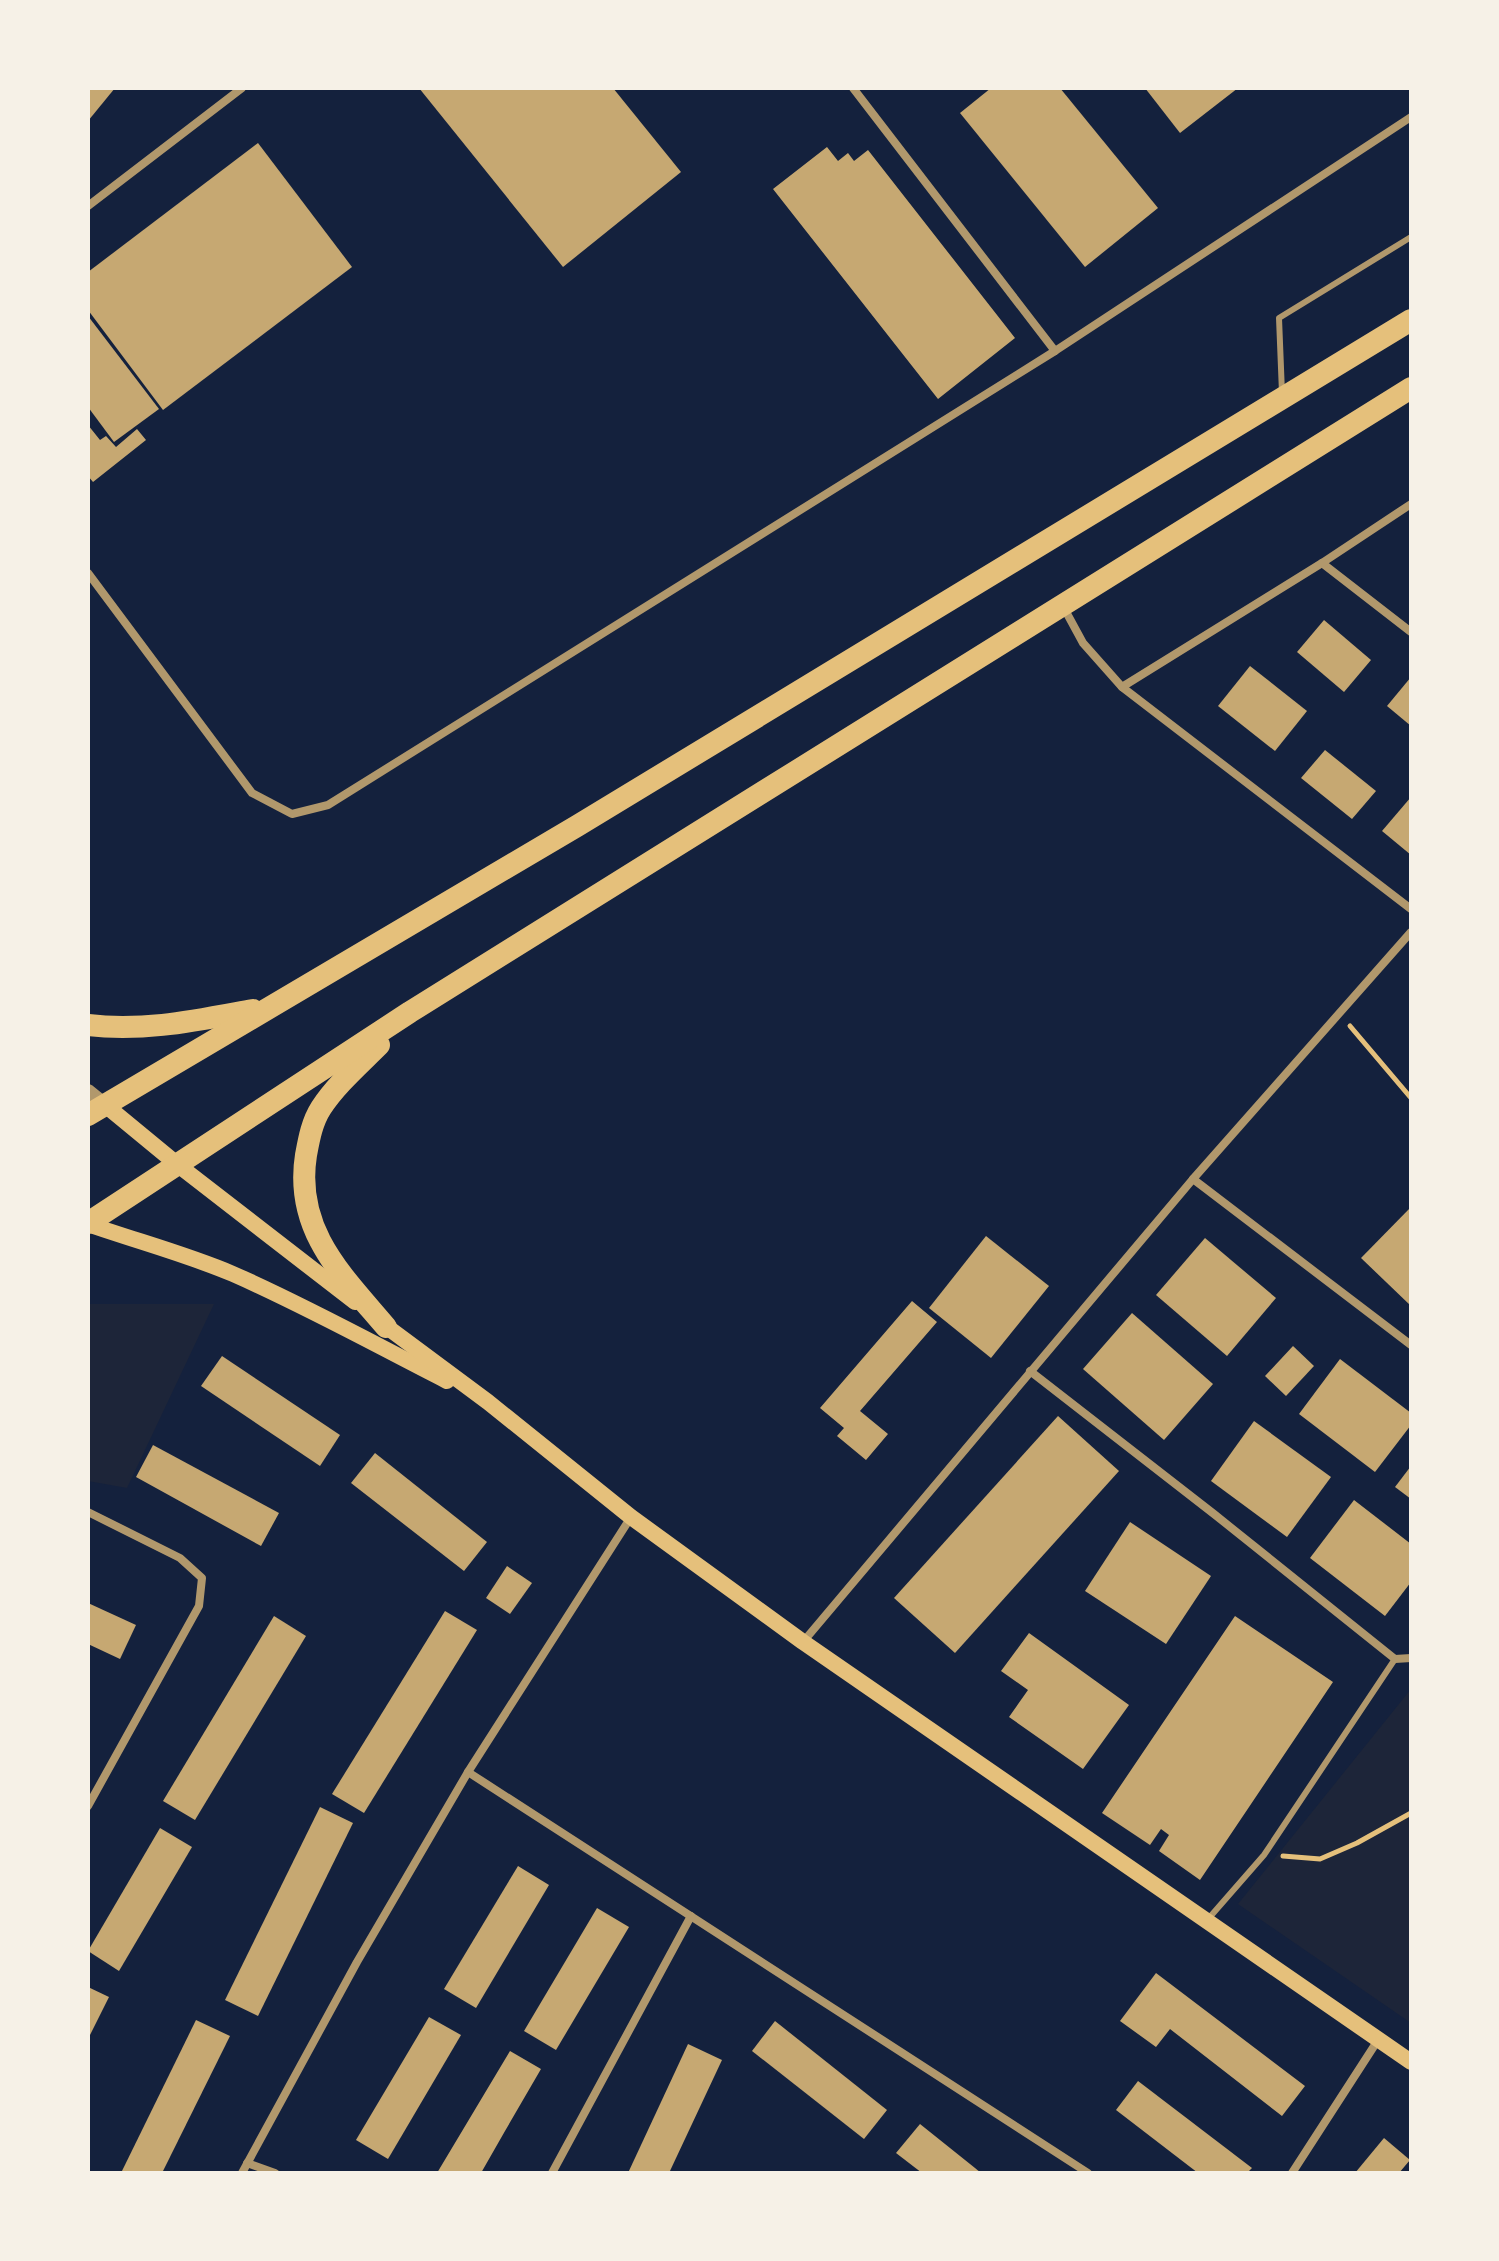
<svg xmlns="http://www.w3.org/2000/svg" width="1499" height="2261" font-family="'DejaVu Sans',sans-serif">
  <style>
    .green { fill: #1d2539 }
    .building { fill: #c6a872 }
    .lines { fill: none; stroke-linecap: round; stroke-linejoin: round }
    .path { stroke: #e5c07b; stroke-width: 5 }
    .service { stroke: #b1986c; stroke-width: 6 }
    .minor { stroke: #b1986c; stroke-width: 8 }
    .tertiary { stroke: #b1986c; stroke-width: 14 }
    .secondary { stroke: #e5c07b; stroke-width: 16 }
    .trunk { stroke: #e5c07b; stroke-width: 22 }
  </style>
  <rect width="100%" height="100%" fill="#14213d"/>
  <g class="green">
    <path d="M 88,1304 L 214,1304 L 127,1488 L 88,1481 Z"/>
    <path d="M 1411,1689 L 1411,2023 L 1238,1904 Z"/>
  </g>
  <g class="building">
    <path d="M 88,88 L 115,88 L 88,121 Z"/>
    <path d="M 419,88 L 613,88 L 681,172 L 563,267 Z"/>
    <path d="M 991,88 L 1060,88 L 1158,208 L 1085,267 L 960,113 Z"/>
    <path d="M 1145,88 L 1238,88 L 1180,133 Z"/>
    <path d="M 258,143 L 352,267 L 163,410 L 88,310 L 88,272 Z"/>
    <path d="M 827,147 L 838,161 L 848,153 L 854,161 L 868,150 L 1015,338 L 938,399 L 773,189 Z"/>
    <path d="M 88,316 L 159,409 L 114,442 L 88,407 Z"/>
    <path d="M 88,425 L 100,440 L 106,436 L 116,447 L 137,429 L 146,440 L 93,482 L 88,476 Z"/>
    <path d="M 1324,620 L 1371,660 L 1344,692 L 1297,652 Z"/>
    <path d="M 1250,666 L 1307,711 L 1275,751 L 1218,706 Z"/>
    <path d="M 1411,677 L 1411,726 L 1387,706 Z"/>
    <path d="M 1325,750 L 1376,791 L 1352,819 L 1301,778 Z"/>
    <path d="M 1411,797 L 1411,855 L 1382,831 Z"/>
    <path d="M 1411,1207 L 1411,1306 L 1361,1258 Z"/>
    <path d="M 986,1236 L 1049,1286 L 991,1358 L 929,1308 Z"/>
    <path d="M 1205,1238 L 1276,1298 L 1227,1356 L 1156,1295 Z"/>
    <path d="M 912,1301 L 937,1322 L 860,1411 L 888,1434 L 866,1460 L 837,1436 L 844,1428 L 820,1408 Z"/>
    <path d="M 1132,1313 L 1213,1384 L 1164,1440 L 1083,1369 Z"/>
    <path d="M 1293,1346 L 1314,1366 L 1286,1396 L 1265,1376 Z"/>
    <path d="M 222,1356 L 340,1435 L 320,1466 L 201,1386 Z"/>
    <path d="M 1340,1359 L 1411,1413 L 1411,1425 L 1375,1472 L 1299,1414 Z"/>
    <path d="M 1058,1416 L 1119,1471 L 955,1653 L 894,1598 Z"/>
    <path d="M 1254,1421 L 1331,1477 L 1287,1537 L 1211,1481 Z"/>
    <path d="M 153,1445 L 279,1513 L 261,1546 L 136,1477 Z"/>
    <path d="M 375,1453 L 487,1542 L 464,1571 L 351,1483 Z"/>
    <path d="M 1411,1466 L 1411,1499 L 1395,1487 Z"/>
    <path d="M 1354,1500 L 1411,1544 L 1411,1582 L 1385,1616 L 1310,1558 Z"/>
    <path d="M 1130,1522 L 1211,1576 L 1166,1644 L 1085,1591 Z"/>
    <path d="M 507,1566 L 532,1583 L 510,1614 L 486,1598 Z"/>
    <path d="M 88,1603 L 136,1625 L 120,1659 L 88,1644 Z"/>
    <path d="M 445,1611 L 477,1630 L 364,1813 L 332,1794 Z"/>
    <path d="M 274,1616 L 306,1636 L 195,1820 L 163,1801 Z"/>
    <path d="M 1235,1616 L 1333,1682 L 1200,1880 L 1159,1851 L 1169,1835 L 1161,1829 L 1150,1845 L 1102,1813 Z"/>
    <path d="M 1029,1633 L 1129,1705 L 1083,1769 L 1009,1717 L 1028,1690 L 1001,1671 Z"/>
    <path d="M 320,1807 L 353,1823 L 258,2016 L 225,2000 Z"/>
    <path d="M 160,1828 L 192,1847 L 119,1971 L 88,1951 Z"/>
    <path d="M 518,1866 L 549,1885 L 476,2008 L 444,1989 Z"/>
    <path d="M 597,1908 L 629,1927 L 556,2050 L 524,2031 Z"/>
    <path d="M 1156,1973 L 1305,2086 L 1282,2116 L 1170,2029 L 1156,2047 L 1120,2021 Z"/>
    <path d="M 88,1987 L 109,1997 L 88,2039 Z"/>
    <path d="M 429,2017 L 461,2035 L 388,2159 L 356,2140 Z"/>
    <path d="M 196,2020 L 230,2036 L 166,2165 L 162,2173 L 121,2173 Z"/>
    <path d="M 775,2021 L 887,2110 L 864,2139 L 752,2051 Z"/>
    <path d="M 688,2044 L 722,2060 L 669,2173 L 628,2173 Z"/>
    <path d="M 510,2051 L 541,2069 L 505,2131 L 481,2173 L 437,2173 Z"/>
    <path d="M 1138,2081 L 1252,2168 L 1247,2173 L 1198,2173 L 1116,2110 Z"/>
    <path d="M 920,2124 L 975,2168 L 981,2173 L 922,2173 L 896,2153 Z"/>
    <path d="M 1384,2138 L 1410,2160 L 1399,2173 L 1355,2173 Z"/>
  </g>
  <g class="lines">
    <g class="path">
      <path d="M 1350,1026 L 1411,1098"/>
      <path d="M 1283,1856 L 1320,1859 L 1357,1843 L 1411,1813"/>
    </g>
    <g class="service">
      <path d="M 1282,393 L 1279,318 L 1411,237"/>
      <path d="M 1209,1918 L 1264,1855 L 1395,1659"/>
    </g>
    <g class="minor">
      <path d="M 853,88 L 1055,351"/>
      <path d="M 88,206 L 242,88"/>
      <path d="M 1322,563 L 1411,632"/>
      <path d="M 88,573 L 252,793 L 292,814 L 328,805 L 1055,351 L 1411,117"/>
      <path d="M 1064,608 L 1083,643 L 1122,687 L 1411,909"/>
      <path d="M 1122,687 L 1322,563 L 1411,504"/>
      <path d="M 1193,1179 L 1411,1345"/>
      <path d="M 1030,1371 L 1214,1514 L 1395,1659 L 1411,1658"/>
      <path d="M 88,1512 L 180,1558 L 202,1578 L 199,1606 L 88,1806"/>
      <path d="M 803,1642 L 1193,1179 L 1411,932"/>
      <path d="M 468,1772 L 1088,2173"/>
      <path d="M 247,2163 L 275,2173"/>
      <path d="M 242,2173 L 357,1962 L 468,1772 L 631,1517"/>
      <path d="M 552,2173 L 691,1916"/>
      <path d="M 1292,2173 L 1378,2040"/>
    </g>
    <path class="tertiary" d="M 88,1091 L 104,1104"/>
    <g class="secondary">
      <path d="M 104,1104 L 178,1165 L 355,1302"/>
      <path d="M 88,1224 C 136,1241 186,1254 233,1274 C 306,1306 376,1345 447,1381"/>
      <path d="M 379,1321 L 488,1402 L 631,1517 L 803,1642 L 1411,2062"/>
    </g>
    <g class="trunk">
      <path d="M 88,1025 C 144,1032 198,1020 253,1010"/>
      <path d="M 379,1045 C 359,1065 336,1085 321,1108 C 312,1122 309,1139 306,1155 C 294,1230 342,1275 386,1327"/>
      <path d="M 88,1115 L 577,826 L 1411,320"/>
      <path d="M 88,1223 L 410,1012 L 1411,388"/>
    </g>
  </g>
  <rect width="1499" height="2261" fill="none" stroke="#f6f1e7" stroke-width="180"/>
</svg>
